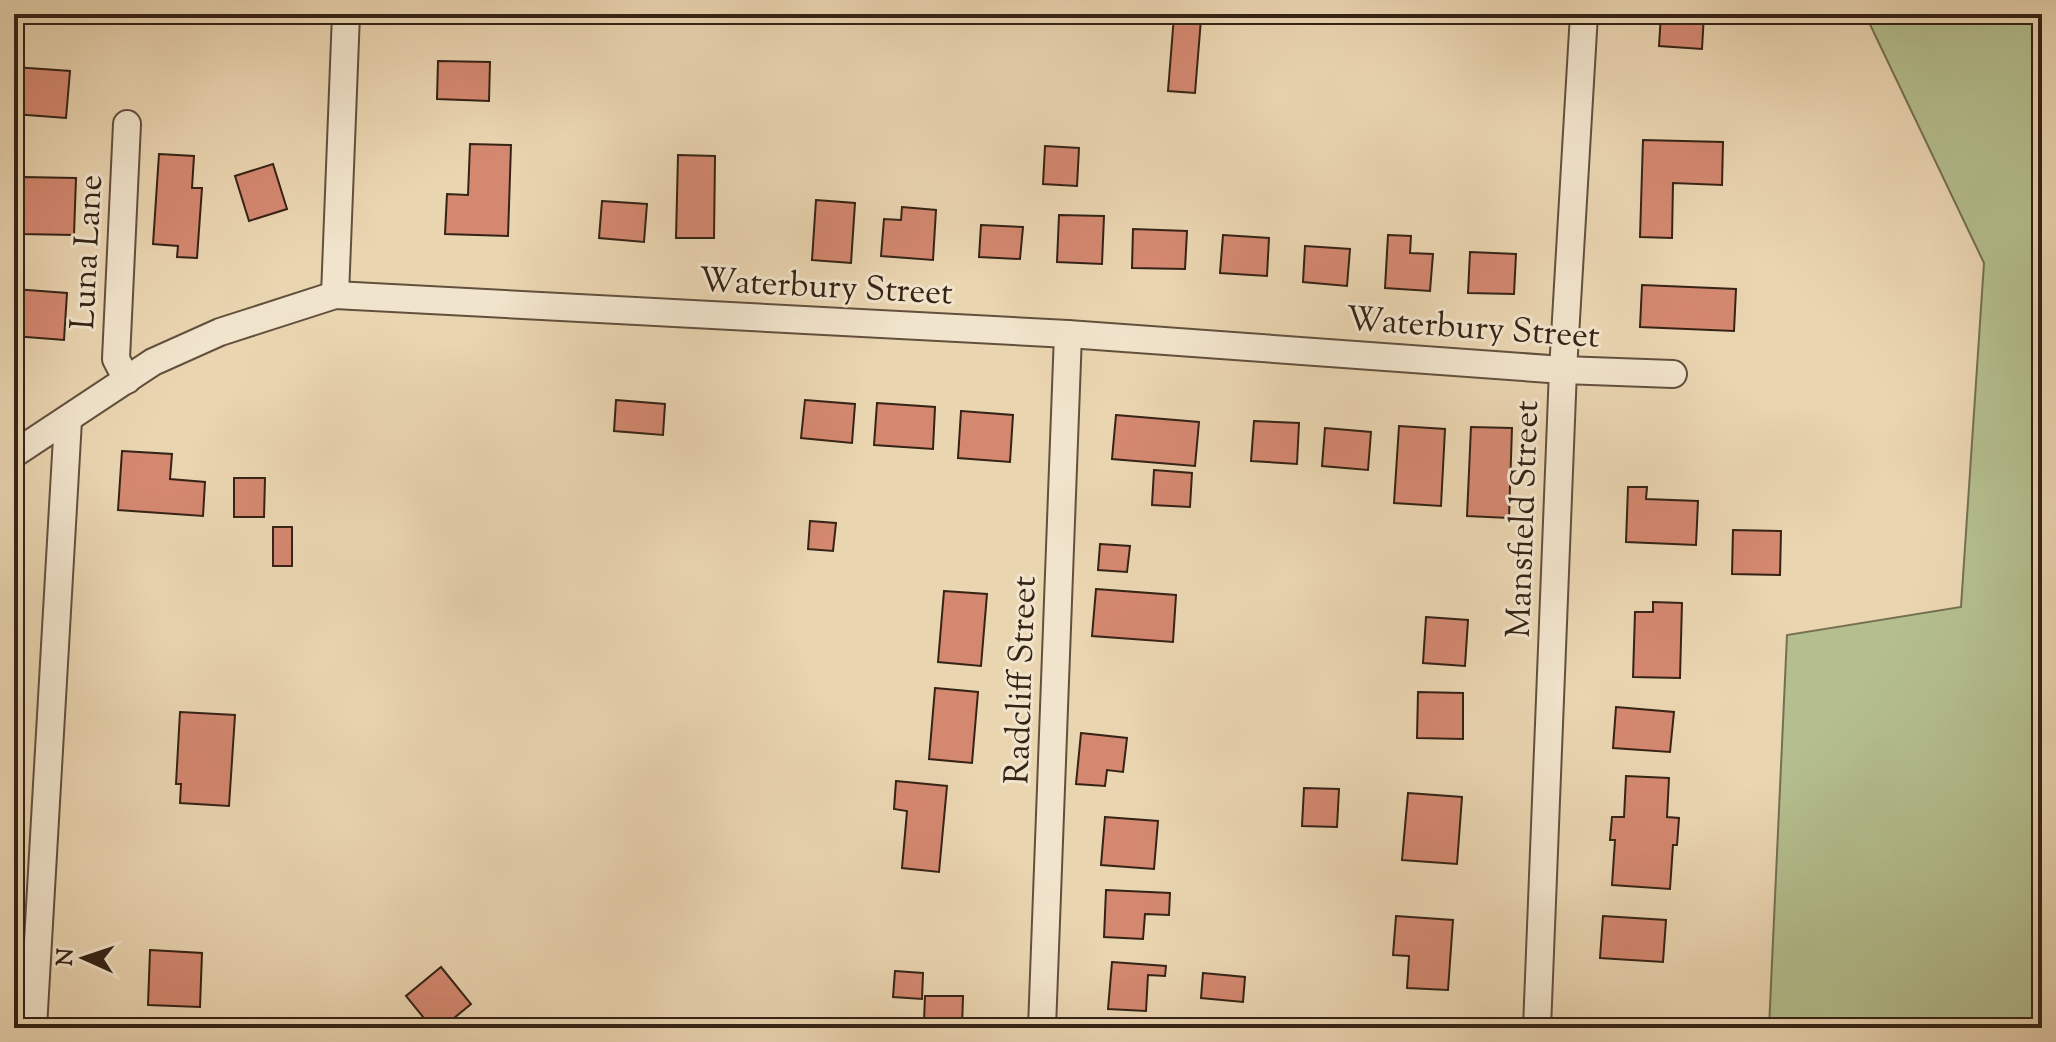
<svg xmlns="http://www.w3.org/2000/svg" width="2056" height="1042" font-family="'Sorts Mill Goudy',serif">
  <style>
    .green { fill: #b4be8e; stroke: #747052; stroke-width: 2 }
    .building { fill: #d48870; stroke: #352316; stroke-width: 2 }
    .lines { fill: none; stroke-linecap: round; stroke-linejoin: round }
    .street-casing { stroke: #62503d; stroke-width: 30 }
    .street { stroke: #f1e4cc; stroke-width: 26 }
    .labels { text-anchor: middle; stroke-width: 6; stroke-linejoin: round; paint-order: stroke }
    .street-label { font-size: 34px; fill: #352316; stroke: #f1e4cc }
  </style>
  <rect width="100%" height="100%" fill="#ead5b1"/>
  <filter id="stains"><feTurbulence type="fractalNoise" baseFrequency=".0025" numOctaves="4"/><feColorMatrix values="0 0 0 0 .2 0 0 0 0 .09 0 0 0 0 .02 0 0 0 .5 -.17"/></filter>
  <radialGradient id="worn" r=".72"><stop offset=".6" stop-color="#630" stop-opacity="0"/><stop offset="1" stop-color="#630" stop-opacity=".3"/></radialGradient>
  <path class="green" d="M 1865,14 L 2042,14 L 2042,1028 L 1769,1028 L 1787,635 L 1961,607 L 1984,263 Z"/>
  <g class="building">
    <path d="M 1661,14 L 1704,14 L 1702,49 L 1659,46 Z"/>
    <path d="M 1174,16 L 1201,19 L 1195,93 L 1168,91 Z"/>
    <path d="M 438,61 L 490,62 L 489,101 L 437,99 Z"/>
    <path d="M 14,67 L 70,71 L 66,118 L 14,114 Z"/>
    <path d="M 1643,140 L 1723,142 L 1722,185 L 1673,183 L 1672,238 L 1640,237 Z"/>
    <path d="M 470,144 L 511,145 L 508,236 L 445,234 L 447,194 L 468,195 Z"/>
    <path d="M 1045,146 L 1079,148 L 1077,186 L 1043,184 Z"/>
    <path d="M 159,154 L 194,156 L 192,188 L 202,188 L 197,258 L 177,257 L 178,246 L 153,244 Z"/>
    <path d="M 678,155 L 715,156 L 714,238 L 676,238 Z"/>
    <path d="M 273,164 L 287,209 L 249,221 L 235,176 Z"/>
    <path d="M 23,177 L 76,178 L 74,235 L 21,234 Z"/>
    <path d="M 816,200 L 855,203 L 851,263 L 812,260 Z"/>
    <path d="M 602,201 L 647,204 L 644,242 L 599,238 Z"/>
    <path d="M 902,207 L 936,210 L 933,260 L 881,256 L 884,219 L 901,220 Z"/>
    <path d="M 1059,215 L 1104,216 L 1102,264 L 1057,262 Z"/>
    <path d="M 981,225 L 1023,227 L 1020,259 L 979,257 Z"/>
    <path d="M 1133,229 L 1187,231 L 1185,269 L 1132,268 Z"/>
    <path d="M 1223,235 L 1269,238 L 1267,276 L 1220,273 Z"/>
    <path d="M 1388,235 L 1411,236 L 1410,253 L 1433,254 L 1430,291 L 1385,288 Z"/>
    <path d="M 1305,246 L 1350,249 L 1347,286 L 1303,282 Z"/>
    <path d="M 1470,252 L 1516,254 L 1514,294 L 1468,293 Z"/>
    <path d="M 1642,285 L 1736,289 L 1734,331 L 1640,327 Z"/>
    <path d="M 14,289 L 67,293 L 64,340 L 14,336 Z"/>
    <path d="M 616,400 L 665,404 L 663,435 L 614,431 Z"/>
    <path d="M 805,400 L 855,404 L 852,443 L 801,438 Z"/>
    <path d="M 877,403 L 935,407 L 933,449 L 874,445 Z"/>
    <path d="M 961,411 L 1013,415 L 1010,462 L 958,458 Z"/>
    <path d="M 1116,415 L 1199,422 L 1195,466 L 1112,459 Z"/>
    <path d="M 1254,421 L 1299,423 L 1297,464 L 1251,461 Z"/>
    <path d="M 1399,426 L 1445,429 L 1441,506 L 1394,503 Z"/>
    <path d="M 1471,427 L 1512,428 L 1509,518 L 1467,516 Z"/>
    <path d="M 1325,428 L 1371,432 L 1368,470 L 1322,466 Z"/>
    <path d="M 122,451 L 172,454 L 170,479 L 205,482 L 203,516 L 118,510 Z"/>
    <path d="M 1154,470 L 1192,473 L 1190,507 L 1152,505 Z"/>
    <path d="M 234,478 L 265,478 L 264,517 L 234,517 Z"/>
    <path d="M 1628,487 L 1647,487 L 1646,499 L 1698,501 L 1696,545 L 1626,542 Z"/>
    <path d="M 810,521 L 836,523 L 833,551 L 808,549 Z"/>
    <rect x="273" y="527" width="19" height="39"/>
    <path d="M 1733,530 L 1781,531 L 1780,575 L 1732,574 Z"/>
    <path d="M 1100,544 L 1130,546 L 1127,572 L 1098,570 Z"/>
    <path d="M 1096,589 L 1176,595 L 1173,642 L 1092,636 Z"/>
    <path d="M 944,591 L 987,594 L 981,666 L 938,662 Z"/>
    <path d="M 1653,602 L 1682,603 L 1680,678 L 1633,677 L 1635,612 L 1653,612 Z"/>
    <path d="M 1426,617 L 1468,620 L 1465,666 L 1423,663 Z"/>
    <path d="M 935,688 L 978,692 L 972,763 L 929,759 Z"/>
    <path d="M 1418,692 L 1463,693 L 1463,739 L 1417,738 Z"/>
    <path d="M 1616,707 L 1674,712 L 1670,752 L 1613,748 Z"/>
    <path d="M 180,712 L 235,715 L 229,806 L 180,803 L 181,784 L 176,784 Z"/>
    <path d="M 1081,733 L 1127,738 L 1123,772 L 1107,770 L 1105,786 L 1076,784 Z"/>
    <path d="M 1626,776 L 1669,778 L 1667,817 L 1679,818 L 1677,845 L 1673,845 L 1670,889 L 1612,885 L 1615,840 L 1610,840 L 1612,817 L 1624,817 Z"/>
    <path d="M 896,781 L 947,786 L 939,872 L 902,868 L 907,811 L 894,809 Z"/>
    <path d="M 1304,788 L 1339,789 L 1337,827 L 1302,826 Z"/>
    <path d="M 1408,793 L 1462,797 L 1457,864 L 1402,860 Z"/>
    <path d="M 1105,817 L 1158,821 L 1154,869 L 1101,865 Z"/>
    <path d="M 1106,890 L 1170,893 L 1169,915 L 1145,914 L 1143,939 L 1104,937 Z"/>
    <path d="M 1396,916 L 1453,920 L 1448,990 L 1407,988 L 1409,956 L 1393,955 Z"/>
    <path d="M 1603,916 L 1666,920 L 1663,962 L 1600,958 Z"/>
    <path d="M 150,950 L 202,953 L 200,1007 L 148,1005 Z"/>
    <path d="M 1112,962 L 1166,966 L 1165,976 L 1148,975 L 1146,1011 L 1108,1009 Z"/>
    <path d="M 441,967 L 471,1004 L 442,1028 L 432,1028 L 406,996 Z"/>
    <path d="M 895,971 L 923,973 L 922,999 L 893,997 Z"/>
    <path d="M 1203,973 L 1245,977 L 1243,1002 L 1201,998 Z"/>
    <path d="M 925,996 L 963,996 L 962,1028 L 902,1028 L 903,1020 L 924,1021 Z"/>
  </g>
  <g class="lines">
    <g class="street-casing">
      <g id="street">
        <path d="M 335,295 L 346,14"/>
        <path d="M 127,380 L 116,359 L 127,124"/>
        <path d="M 14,454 L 153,362 L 220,332 L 335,295 L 1068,334 L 1563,370 L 1673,374"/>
        <path d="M 33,1028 L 68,420"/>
        <path d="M 1042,1028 L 1068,334"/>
        <path d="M 1537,1028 L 1563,370 L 1584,14"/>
      </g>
    </g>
    <use href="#street" class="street"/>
  </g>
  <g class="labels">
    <g class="street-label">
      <text transform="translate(85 252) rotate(-87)" y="12">Luna Lane</text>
      <text transform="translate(826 285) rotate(3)" y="12">Waterbury Street</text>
      <text transform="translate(1473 326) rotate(4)" y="12">Waterbury Street</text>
      <text transform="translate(1521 519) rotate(-88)" y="12">Mansfield Street</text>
      <text transform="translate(1019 680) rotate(-88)" y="12">Radcliff Street</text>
    </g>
  </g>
  <rect width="2056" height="1042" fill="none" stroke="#ead5b1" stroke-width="48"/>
  <rect x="16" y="16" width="2024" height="1010" fill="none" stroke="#352316" stroke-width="4"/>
  <rect x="24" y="24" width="2008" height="994" fill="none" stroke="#352316" stroke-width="2"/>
  <g transform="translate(84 958) rotate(273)" stroke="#f1e4cc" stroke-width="6" paint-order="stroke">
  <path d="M0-6L14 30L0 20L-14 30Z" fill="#352316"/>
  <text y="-12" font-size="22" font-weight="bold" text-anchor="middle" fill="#352316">N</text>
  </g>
  <rect width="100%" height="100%" filter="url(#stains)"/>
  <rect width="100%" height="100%" fill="url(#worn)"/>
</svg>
